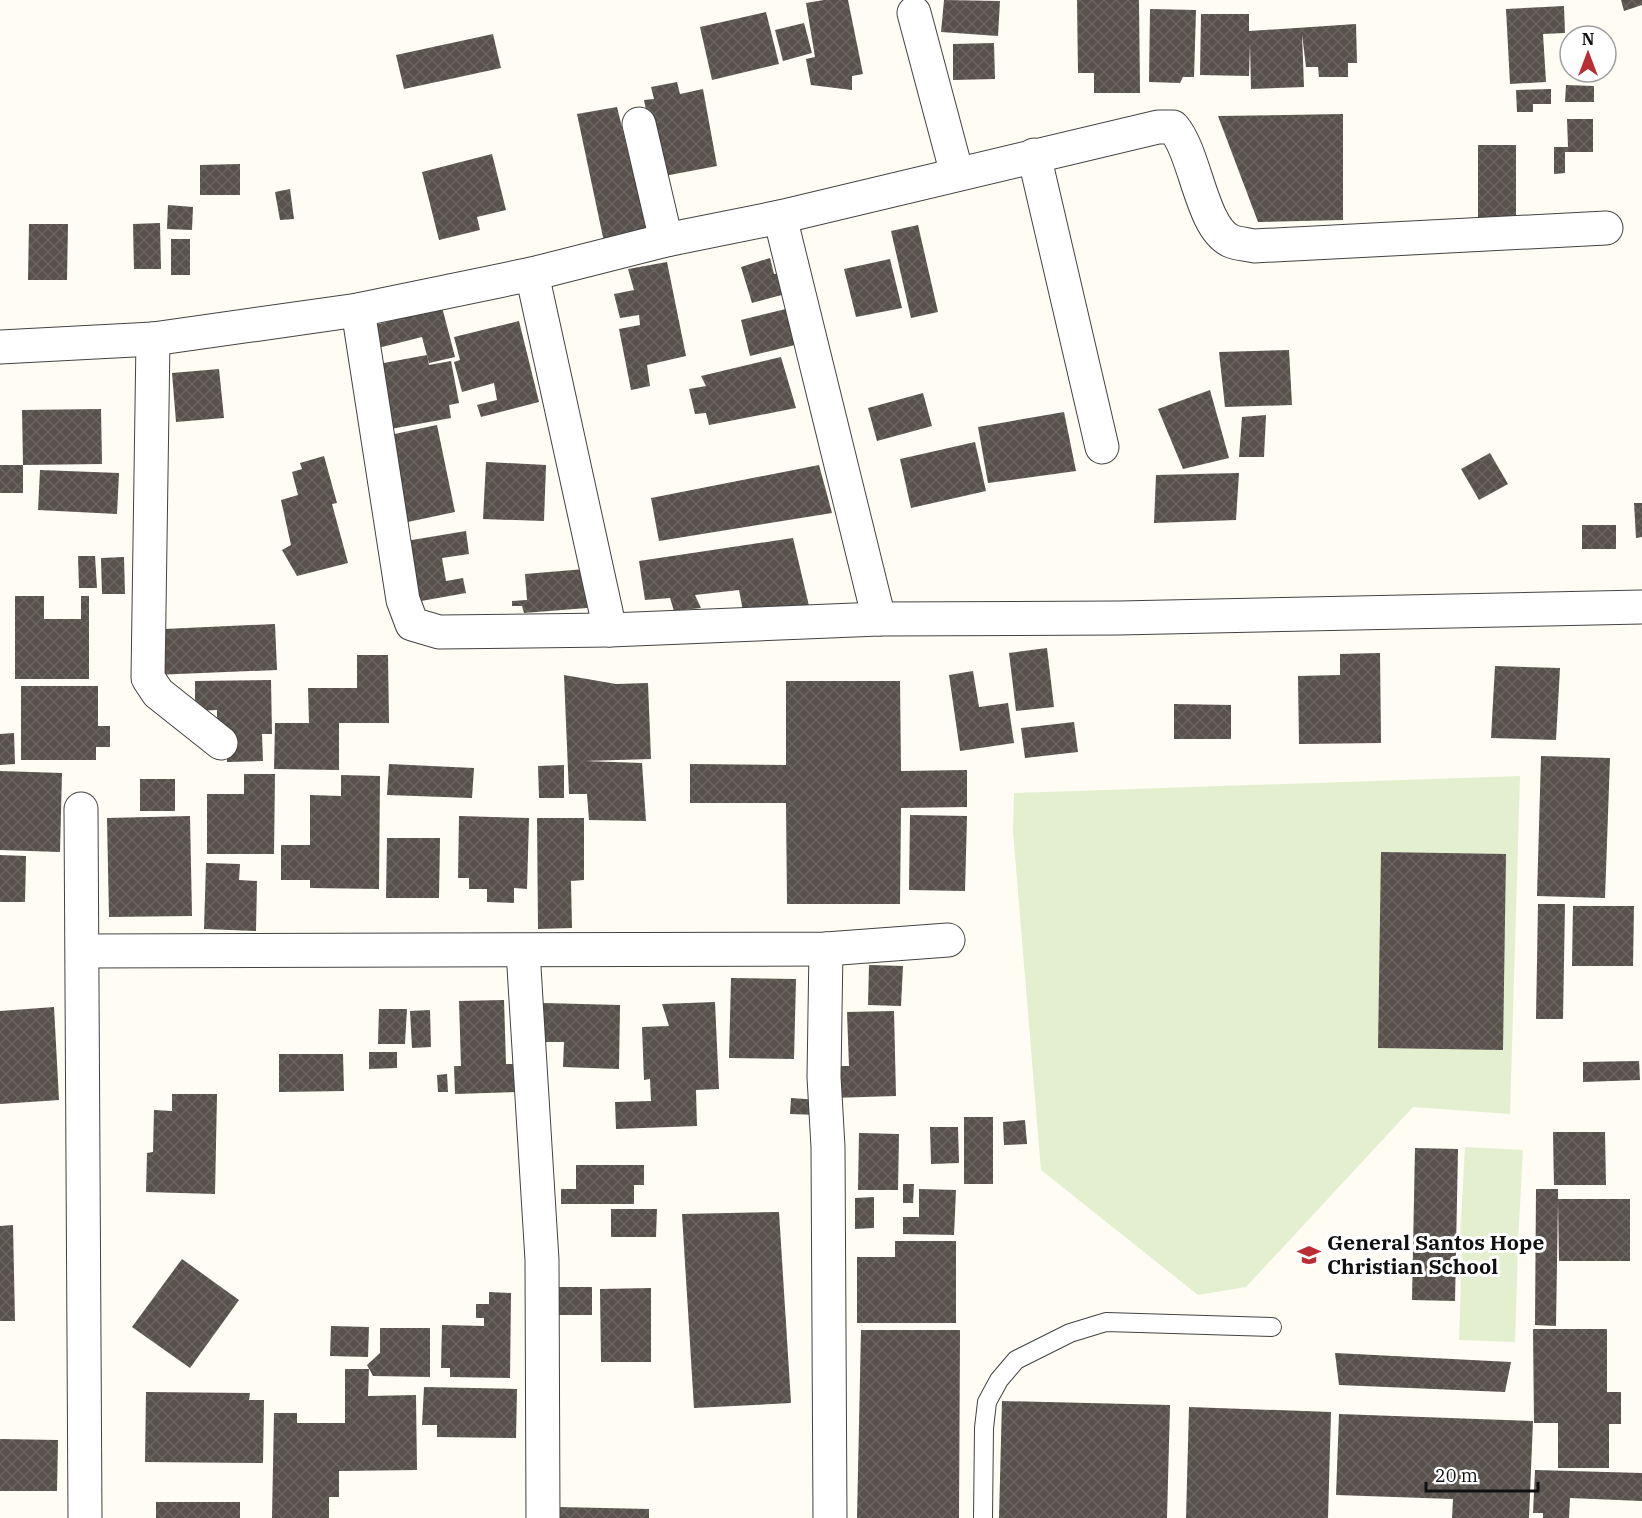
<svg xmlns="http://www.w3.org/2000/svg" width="1642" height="1518" font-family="'IBM Plex Serif',serif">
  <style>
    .pitch { fill: #e4efcf }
    .building { fill: url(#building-cross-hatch) }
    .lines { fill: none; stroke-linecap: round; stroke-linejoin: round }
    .lane-casing { stroke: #434343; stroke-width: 20 }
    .street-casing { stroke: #434343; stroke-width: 35 }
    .lane { stroke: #fff; stroke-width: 18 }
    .street { stroke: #fff; stroke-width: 33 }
    .labels { text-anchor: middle; stroke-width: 6; stroke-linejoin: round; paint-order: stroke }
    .poi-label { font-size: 21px; font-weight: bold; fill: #101010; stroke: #fff; text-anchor: start }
  </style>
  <defs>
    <pattern id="building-cross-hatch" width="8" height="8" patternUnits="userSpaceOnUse" patternTransform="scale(1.5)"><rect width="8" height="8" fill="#58514c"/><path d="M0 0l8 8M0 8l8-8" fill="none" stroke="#6b6561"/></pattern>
  </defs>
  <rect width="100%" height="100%" fill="#fefcf3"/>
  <g class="pitch">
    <path d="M 1520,776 L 1510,1114 L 1413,1107 L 1246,1287 L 1198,1295 L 1041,1170 L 1013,831 L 1014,793 Z"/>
    <path d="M 1465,1147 L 1523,1150 L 1518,1242 L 1460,1239 Z"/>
    <path d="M 1462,1249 L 1518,1250 L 1515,1342 L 1459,1340 Z"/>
  </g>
  <g class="building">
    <path d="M 824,0 L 848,0 L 863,74 L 852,76 L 852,90 L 811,85 L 806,59 L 815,57 L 806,3 Z"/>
    <path d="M 944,0 L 1000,1 L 998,36 L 941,32 Z"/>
    <path d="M 1077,0 L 1139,0 L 1140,93 L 1094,93 L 1094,73 L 1078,73 Z"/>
    <path d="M 1621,0 L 1642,0 L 1642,5 L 1624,11 Z"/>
    <path d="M 1564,6 L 1565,33 L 1543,34 L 1546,82 L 1510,84 L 1506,9 Z"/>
    <path d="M 1150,9 L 1196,10 L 1194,77 L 1183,77 L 1180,83 L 1149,82 Z"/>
    <path d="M 766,12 L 779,64 L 712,80 L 700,27 Z"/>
    <path d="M 1201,14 L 1249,14 L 1249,31 L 1356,24 L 1357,63 L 1348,63 L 1348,77 L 1319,77 L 1318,67 L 1306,67 L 1302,34 L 1304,87 L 1251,89 L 1250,44 L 1249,76 L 1200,75 Z"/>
    <path d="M 804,23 L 812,53 L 783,61 L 775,30 Z"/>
    <path d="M 493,34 L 501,68 L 404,89 L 396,55 Z"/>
    <path d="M 994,43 L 995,79 L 953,80 L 953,44 Z"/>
    <path d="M 677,82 L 680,94 L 703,89 L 717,166 L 659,177 L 644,100 L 654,99 L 651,87 Z"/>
    <path d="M 1566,85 L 1594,86 L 1594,102 L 1565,102 Z"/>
    <path d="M 1551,89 L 1551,104 L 1533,104 L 1533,112 L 1517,112 L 1516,90 Z"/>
    <path d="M 617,107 L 648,234 L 604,242 L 577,114 Z"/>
    <path d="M 1343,114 L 1343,220 L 1258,222 L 1218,116 Z"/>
    <path d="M 1567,119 L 1593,119 L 1593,152 L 1565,152 L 1565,173 L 1554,174 L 1554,147 L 1568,147 Z"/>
    <rect x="1478" y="145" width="38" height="72"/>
    <path d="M 492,154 L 506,210 L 477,217 L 480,230 L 439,240 L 422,172 Z"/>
    <path d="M 240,164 L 240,195 L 200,195 L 200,165 Z"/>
    <path d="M 290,189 L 294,219 L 280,220 L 275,192 Z"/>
    <path d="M 168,205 L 193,207 L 192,230 L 167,229 Z"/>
    <path d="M 160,223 L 161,269 L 134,269 L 133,224 Z"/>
    <path d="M 29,224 L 68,224 L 67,280 L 28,280 Z"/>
    <path d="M 918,225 L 938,312 L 911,318 L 891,231 Z"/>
    <rect x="171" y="239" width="19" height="36"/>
    <path d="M 770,258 L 774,274 L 789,272 L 793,292 L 752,303 L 741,267 Z"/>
    <path d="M 890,259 L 902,308 L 856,317 L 844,269 Z"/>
    <path d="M 667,262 L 686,356 L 647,365 L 650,386 L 631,390 L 619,329 L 640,325 L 639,315 L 620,318 L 614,294 L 634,290 L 628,269 Z"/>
    <path d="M 442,307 L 455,357 L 429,363 L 422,337 L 370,350 L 364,328 Z"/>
    <path d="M 794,307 L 803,343 L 750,356 L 741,320 Z"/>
    <path d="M 519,321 L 539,402 L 481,417 L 477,405 L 497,400 L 494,383 L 462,392 L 454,362 L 460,360 L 454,337 Z"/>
    <path d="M 1289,350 L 1292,405 L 1225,407 L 1219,352 Z"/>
    <path d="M 427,355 L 429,365 L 451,361 L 459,403 L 449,405 L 451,418 L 385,430 L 373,365 Z"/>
    <path d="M 781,357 L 796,408 L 709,425 L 706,413 L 695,414 L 689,389 L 706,386 L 701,376 Z"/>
    <path d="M 219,369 L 224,418 L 176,422 L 172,373 Z"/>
    <path d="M 1210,390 L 1229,458 L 1183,469 L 1158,409 Z"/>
    <path d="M 923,393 L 932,426 L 877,441 L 868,408 Z"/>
    <path d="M 101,409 L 102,464 L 23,465 L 22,410 Z"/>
    <path d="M 1064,412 L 1076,471 L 988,483 L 978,427 Z"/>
    <path d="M 1266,415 L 1264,457 L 1239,457 L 1242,417 Z"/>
    <path d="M 437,425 L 455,512 L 403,523 L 385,436 Z"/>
    <path d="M 975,442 L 986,491 L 911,508 L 900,459 Z"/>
    <path d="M 1490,453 L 1508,484 L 1479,500 L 1461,469 Z"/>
    <path d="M 324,456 L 337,503 L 332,504 L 348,563 L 297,576 L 282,550 L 291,545 L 281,500 L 298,495 L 292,472 L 302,469 L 300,463 Z"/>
    <path d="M 486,462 L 546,465 L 544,521 L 483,519 Z"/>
    <rect x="0" y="465" width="23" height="28"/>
    <path d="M 819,465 L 832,513 L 659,541 L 651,498 Z"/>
    <path d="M 40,470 L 119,473 L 117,514 L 38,510 Z"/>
    <path d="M 1239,473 L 1236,520 L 1154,523 L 1156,475 Z"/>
    <path d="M 1634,503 L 1642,503 L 1642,537 L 1636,538 Z"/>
    <rect x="1582" y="525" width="34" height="24"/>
    <path d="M 466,531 L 469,554 L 442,558 L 446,581 L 463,578 L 466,593 L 410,603 L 400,542 Z"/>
    <path d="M 793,538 L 809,606 L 744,616 L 739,590 L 695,595 L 701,608 L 674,611 L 670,598 L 645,600 L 639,561 Z"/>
    <path d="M 78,556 L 95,556 L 97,588 L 79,588 Z"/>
    <path d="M 124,557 L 125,594 L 102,594 L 101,558 Z"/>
    <path d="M 585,569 L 587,608 L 524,613 L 522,606 L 512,606 L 512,601 L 527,600 L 525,574 Z"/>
    <path d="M 15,596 L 44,596 L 44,619 L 81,619 L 81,596 L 89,596 L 89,679 L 15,679 Z"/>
    <path d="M 275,624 L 277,670 L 154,675 L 164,629 Z"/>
    <path d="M 1047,648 L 1054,707 L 1016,711 L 1009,653 Z"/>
    <path d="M 1380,653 L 1381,743 L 1299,744 L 1298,676 L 1340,675 L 1340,654 Z"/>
    <path d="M 357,655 L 388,655 L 389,723 L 339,723 L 339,770 L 274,769 L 275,723 L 309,723 L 308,688 L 357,688 Z"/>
    <path d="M 1495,666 L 1560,668 L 1556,740 L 1491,738 Z"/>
    <path d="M 973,671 L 979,707 L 1008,703 L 1014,743 L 960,751 L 949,675 Z"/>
    <path d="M 564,675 L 616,684 L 648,683 L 651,759 L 584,761 L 642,763 L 646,821 L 589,820 L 587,794 L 569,794 Z"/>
    <path d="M 271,680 L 272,734 L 262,734 L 263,761 L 227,762 L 227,728 L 217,728 L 217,710 L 195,711 L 195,681 Z"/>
    <path d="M 786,681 L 900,681 L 901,771 L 967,770 L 967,807 L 901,808 L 900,904 L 787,904 L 786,803 L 690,803 L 690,764 L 786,765 Z"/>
    <path d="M 21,686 L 98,686 L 98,726 L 110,726 L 110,747 L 96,747 L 96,760 L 21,760 Z"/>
    <path d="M 1174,704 L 1231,705 L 1231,739 L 1174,739 Z"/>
    <path d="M 1074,722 L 1078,752 L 1025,758 L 1021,728 Z"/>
    <path d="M 14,733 L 15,764 L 0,765 L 0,734 Z"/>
    <path d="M 1541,756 L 1610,758 L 1605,898 L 1537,896 Z"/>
    <path d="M 389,764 L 474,768 L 472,798 L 387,795 Z"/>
    <path d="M 564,765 L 564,798 L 539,798 L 538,766 Z"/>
    <path d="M 0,771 L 62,773 L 60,852 L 0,850 Z"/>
    <path d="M 244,774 L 275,774 L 274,854 L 207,854 L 207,794 L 244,794 Z"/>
    <path d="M 341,775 L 380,776 L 379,889 L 310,888 L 310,880 L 281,880 L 281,845 L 310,845 L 310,795 L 341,796 Z"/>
    <rect x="140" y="779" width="35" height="32"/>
    <path d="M 910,815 L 967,816 L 965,891 L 909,890 Z"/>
    <path d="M 190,816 L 192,916 L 109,917 L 107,818 Z"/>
    <path d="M 459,816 L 529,818 L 527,889 L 514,888 L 514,903 L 487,902 L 487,889 L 469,889 L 469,878 L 458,878 Z"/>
    <path d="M 537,818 L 584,818 L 584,880 L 571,881 L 572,928 L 538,929 Z"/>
    <path d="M 387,838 L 440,838 L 439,898 L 386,898 Z"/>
    <path d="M 1381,852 L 1506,854 L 1503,1050 L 1378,1048 Z"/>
    <path d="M 0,855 L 26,856 L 25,902 L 0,902 Z"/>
    <path d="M 206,863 L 240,864 L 239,880 L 257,881 L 256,931 L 204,929 Z"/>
    <path d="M 1538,904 L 1565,904 L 1563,1019 L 1536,1019 Z"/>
    <path d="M 1573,906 L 1634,906 L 1633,966 L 1572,966 Z"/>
    <path d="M 869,965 L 903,966 L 901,1006 L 868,1005 Z"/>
    <path d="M 731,978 L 796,979 L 794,1059 L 729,1058 Z"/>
    <path d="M 504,1000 L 506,1064 L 516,1064 L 517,1092 L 455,1094 L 454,1066 L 461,1066 L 459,1001 Z"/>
    <path d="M 715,1002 L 719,1089 L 696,1090 L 697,1126 L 616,1129 L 615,1102 L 651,1101 L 650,1079 L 644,1080 L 642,1027 L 669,1026 L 662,1004 Z"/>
    <path d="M 543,1003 L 620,1005 L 619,1069 L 563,1067 L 564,1042 L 542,1042 Z"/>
    <path d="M 54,1007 L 59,1100 L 0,1104 L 0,1011 Z"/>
    <path d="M 379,1009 L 407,1009 L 405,1044 L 378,1044 Z"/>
    <path d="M 430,1010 L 431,1047 L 412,1048 L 410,1011 Z"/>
    <path d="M 894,1011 L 896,1096 L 831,1098 L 830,1066 L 849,1066 L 847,1012 Z"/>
    <path d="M 369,1052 L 397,1052 L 397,1068 L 369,1069 Z"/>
    <path d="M 279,1054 L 343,1054 L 344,1091 L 279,1092 Z"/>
    <path d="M 1639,1061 L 1640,1080 L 1583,1082 L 1583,1062 Z"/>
    <path d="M 447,1074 L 448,1092 L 438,1092 L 437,1075 Z"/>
    <path d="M 172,1094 L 217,1094 L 215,1194 L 146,1192 L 147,1153 L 153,1152 L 154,1110 L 172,1111 Z"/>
    <path d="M 791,1098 L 819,1100 L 818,1115 L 790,1114 Z"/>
    <rect x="964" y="1117" width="29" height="67"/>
    <path d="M 1025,1120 L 1027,1144 L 1004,1145 L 1003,1122 Z"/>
    <path d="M 930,1127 L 958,1127 L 959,1163 L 931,1164 Z"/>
    <path d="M 1553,1132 L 1605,1132 L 1606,1185 L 1554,1185 Z"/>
    <path d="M 859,1133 L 899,1134 L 898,1190 L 858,1190 Z"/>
    <path d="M 1415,1148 L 1458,1149 L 1455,1301 L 1412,1300 Z"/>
    <path d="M 576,1165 L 644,1165 L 644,1185 L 634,1185 L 634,1204 L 561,1204 L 561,1189 L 576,1189 Z"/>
    <path d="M 903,1184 L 914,1184 L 913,1203 L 903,1203 Z"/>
    <path d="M 919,1189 L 956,1190 L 954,1235 L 903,1234 L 903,1217 L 919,1217 Z"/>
    <path d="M 1536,1189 L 1558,1189 L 1558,1199 L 1630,1199 L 1630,1261 L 1559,1261 L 1558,1202 L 1556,1326 L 1535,1325 Z"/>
    <path d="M 874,1197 L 874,1228 L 855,1229 L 855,1198 Z"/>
    <path d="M 611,1209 L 657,1209 L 656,1237 L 611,1237 Z"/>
    <path d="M 779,1212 L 791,1403 L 694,1408 L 682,1214 Z"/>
    <path d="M 13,1225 L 15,1321 L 0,1321 L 0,1226 Z"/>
    <path d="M 895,1241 L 956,1241 L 956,1323 L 857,1323 L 857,1257 L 895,1257 Z"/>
    <path d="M 182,1259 L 239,1300 L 190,1368 L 132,1327 Z"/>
    <rect x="558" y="1287" width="34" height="28"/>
    <path d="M 651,1288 L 651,1362 L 601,1362 L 600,1289 Z"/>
    <path d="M 489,1292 L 511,1293 L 510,1378 L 450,1377 L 450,1368 L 441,1368 L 442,1325 L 484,1326 L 484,1318 L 476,1318 L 476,1304 L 489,1304 Z"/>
    <path d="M 331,1326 L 369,1327 L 368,1357 L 330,1356 Z"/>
    <path d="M 380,1328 L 430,1328 L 430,1377 L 373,1376 L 367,1365 L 380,1353 Z"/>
    <path d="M 1533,1329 L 1607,1329 L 1607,1392 L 1621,1392 L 1621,1424 L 1609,1424 L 1609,1468 L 1558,1468 L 1558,1423 L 1534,1423 Z"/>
    <path d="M 861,1330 L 960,1330 L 959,1518 L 857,1518 Z"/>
    <path d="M 1335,1353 L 1511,1362 L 1505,1392 L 1339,1385 Z"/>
    <path d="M 345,1369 L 369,1369 L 368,1396 L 416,1395 L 417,1470 L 339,1471 L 339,1497 L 329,1497 L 329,1518 L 272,1518 L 274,1413 L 297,1413 L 297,1423 L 345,1423 Z"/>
    <path d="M 424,1387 L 517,1389 L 516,1438 L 437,1437 L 437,1425 L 422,1425 Z"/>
    <path d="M 146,1392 L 250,1393 L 249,1400 L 264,1400 L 263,1463 L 145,1462 Z"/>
    <path d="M 1002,1401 L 1170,1405 L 1167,1518 L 999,1518 Z"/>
    <path d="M 1189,1407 L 1331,1412 L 1328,1518 L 1186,1518 Z"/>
    <path d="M 1339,1414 L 1533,1421 L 1529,1518 L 1452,1518 L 1453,1499 L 1336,1495 Z"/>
    <path d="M 0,1439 L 58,1440 L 57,1491 L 0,1491 Z"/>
    <path d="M 1535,1470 L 1642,1473 L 1642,1501 L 1570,1498 L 1569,1518 L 1543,1518 L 1543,1513 L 1533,1513 Z"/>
    <rect x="156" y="1502" width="84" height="16"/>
    <path d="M 558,1507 L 649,1509 L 649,1518 L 558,1518 Z"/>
  </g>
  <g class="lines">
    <g class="lane-casing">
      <path id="lane" d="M 983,1518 L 984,1428 L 987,1402 L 999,1380 L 1016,1360 L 1070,1333 L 1106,1322 L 1272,1327"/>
    </g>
    <g class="street-casing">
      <g id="street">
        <path d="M 914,13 L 957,174"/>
        <path d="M 639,124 L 666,240"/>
        <path d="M 1034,155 L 1102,447"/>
        <path d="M 780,217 L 879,619"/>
        <path d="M 532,274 L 610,630"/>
        <path d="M 358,310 L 403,600 L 412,624 L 439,632 L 610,630 L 879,619 L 1119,618 L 1642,607"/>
        <path d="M 153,339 L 148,678 L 158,693 L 221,743"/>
        <path d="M 0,347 L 153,339 L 358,310 L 532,274 L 666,240 L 780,217 L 1158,127 L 1173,127 C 1196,153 1201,228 1231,241 C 1238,244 1247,244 1254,246 L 1606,228"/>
        <path d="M 81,809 L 85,1518"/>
        <path d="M 826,949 L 824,1077 L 828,1147 L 830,1518"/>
        <path d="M 84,951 L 826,949 L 948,940"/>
        <path d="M 523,951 L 542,1260 L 543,1518"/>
      </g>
    </g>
    <use href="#lane" class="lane"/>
    <use href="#street" class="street"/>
  </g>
  <defs>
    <g id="school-bare" transform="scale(1.8)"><path d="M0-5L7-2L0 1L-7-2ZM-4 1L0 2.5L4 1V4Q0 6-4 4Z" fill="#b92e35" stroke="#fff" stroke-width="2.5" paint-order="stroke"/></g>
  </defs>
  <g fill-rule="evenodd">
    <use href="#school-bare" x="1309" y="1255"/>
  </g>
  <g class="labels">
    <g class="poi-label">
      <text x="1327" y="1250">General Santos Hope<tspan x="1327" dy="24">Christian School</tspan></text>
    </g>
  </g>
  <g transform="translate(1588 54)"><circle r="28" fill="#ffffff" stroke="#9f9f9f" stroke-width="1.5"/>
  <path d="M0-4.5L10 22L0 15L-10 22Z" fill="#b92e35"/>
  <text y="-9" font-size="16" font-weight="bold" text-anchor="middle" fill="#101010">N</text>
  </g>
  <path d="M1426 1482v9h112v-9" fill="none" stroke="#101010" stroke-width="3"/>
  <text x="1435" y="1482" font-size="18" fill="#101010" stroke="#ffffff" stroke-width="4.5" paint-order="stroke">20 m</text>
</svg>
